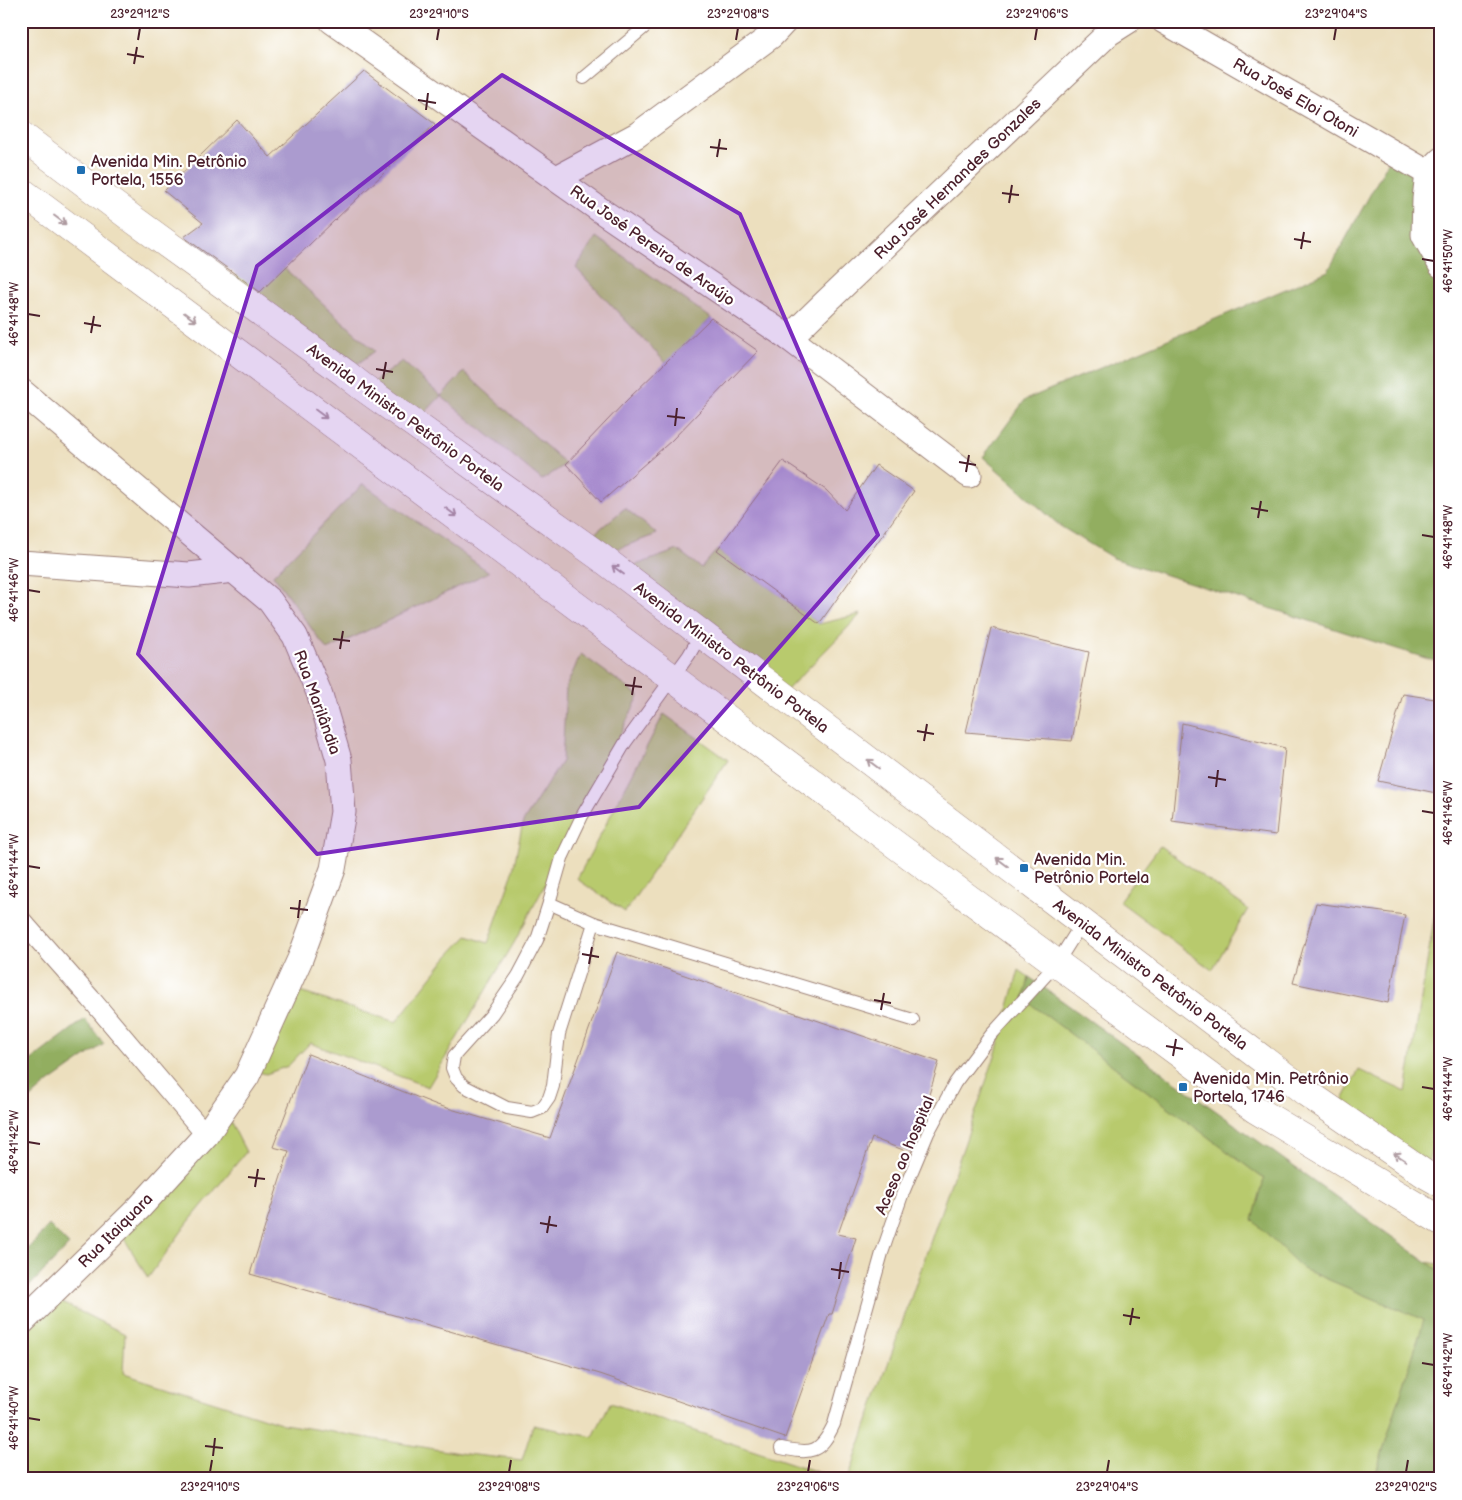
<svg xmlns="http://www.w3.org/2000/svg" width="1462" height="1500" font-family="'Balsamiq Sans',sans-serif">
  <style>
    .green { fill: #b8ca6d; stroke: #81744c }
    .forest { fill: #92ae60; stroke: #6e6646 }
    .building { fill: #ab9bcf }
    .lines { fill: none; stroke-linecap: round; stroke-linejoin: round }
    .service-casing { stroke: #9b7f74; stroke-width: 14 }
    .pedestrian-casing { stroke: #9b7f74; stroke-width: 21 }
    .minor-casing { stroke: #9b7f74; stroke-width: 27 }
    .tertiary-casing { stroke: #9b7f74; stroke-width: 29 }
    .service { stroke: #fff; stroke-width: 12 }
    .pedestrian { stroke: #fff; stroke-width: 19 }
    .minor { stroke: #fff; stroke-width: 25 }
    .tertiary { stroke: #fff; stroke-width: 28 }
    .oneway { stroke: #ae9aa0 }
    .marked { fill: #7b2cbf; fill-opacity: 0.2; stroke: #7b2cbf; stroke-width: 4; stroke-linejoin: round }
    .ticks { fill: none; stroke: #4a1f2b; stroke-width: 2 }
    .poi-dot { fill: #1f6fb2; stroke: #fff; stroke-width: 2 }
    .labels { text-anchor: middle; stroke-width: 4.5; stroke-linejoin: round; paint-order: stroke }
    .street-label { font-size: 16px; fill: #4a1f2b; stroke: #fff }
    .poi-label { font-size: 16px; fill: #4a1f2b; stroke: #fff; text-anchor: start }
    .neatline { fill: none; stroke: #4a1f2b; stroke-width: 2 }
    .ticks-label { font-size: 12px; text-anchor: middle; fill: #4a1f2b }
  </style>
  <rect width="100%" height="100%" fill="#fff"/>
  <filter id="ink" filterUnits="userSpaceOnUse"><feTurbulence type="fractalNoise" baseFrequency=".02" numOctaves="2"/><feDisplacementMap in="SourceGraphic" scale="10" xChannelSelector="R" yChannelSelector="G"/><feConvolveMatrix kernelMatrix="1 2 1 2 8 2 1 2 1" color-interpolation-filters="sRGB"/></filter>
  <filter id="wash" filterUnits="userSpaceOnUse"><feTurbulence type="fractalNoise" baseFrequency=".0096" numOctaves="4" result="noise"/><feDisplacementMap in="SourceGraphic" scale="20" xChannelSelector="R" yChannelSelector="G"/><feGaussianBlur stdDeviation="1.12" result="paint"/><feColorMatrix in="noise" values="0 0 0 0 0 0 0 0 0 0 0 0 0 0 0 0 0 1.4 0 .05"/><feComposite in="paint" operator="in"/></filter>
  <g filter="url(#wash)">
    <rect width="100%" height="100%" fill="#ecdfbe"/>
    <g class="green">
      <path d="M 596,237 L 711,318 L 666,363 L 576,268 Z"/>
      <path d="M 262,248 L 375,351 L 345,373 L 226,287 Z"/>
      <path d="M 402,361 L 441,396 L 464,372 L 566,464 L 542,480 L 441,396 L 415,423 L 366,388 Z"/>
      <path d="M 363,484 L 489,572 L 327,650 L 273,575 Z"/>
      <path d="M 625,508 L 657,534 L 599,556 L 582,544 Z"/>
      <path d="M 678,550 L 701,568 L 717,550 L 819,624 L 861,614 L 782,695 L 619,571 Z"/>
      <path d="M 581,654 L 639,696 L 565,847 L 514,943 L 428,1087 L 310,1043 L 288,1066 L 266,1074 L 251,1070 L 287,988 L 396,1022 L 447,957 L 467,936 L 488,943 L 512,875 L 523,822 L 562,761 L 566,687 Z"/>
      <path d="M 664,714 L 728,760 L 625,912 L 577,879 Z"/>
      <path d="M 1160,846 L 1248,909 L 1212,970 L 1119,901 Z"/>
      <path d="M 1441,876 L 1441,1117 L 1425,1174 L 1336,1113 L 1359,1070 L 1406,1092 Z"/>
      <path d="M 1019,970 L 1424,1261 L 1441,1265 L 1441,1479 L 848,1479 L 996,1053 Z"/>
      <path d="M 224,1109 L 246,1152 L 187,1224 L 148,1278 L 118,1228 Z"/>
      <path d="M 49,1296 L 125,1334 L 123,1373 L 284,1424 L 465,1454 L 522,1460 L 533,1425 L 593,1437 L 610,1403 L 839,1479 L 21,1479 L 21,1323 Z"/>
    </g>
    <g class="forest">
      <path d="M 1393,153 L 1428,173 L 1441,265 L 1441,663 L 1113,558 L 1060,526 L 983,457 L 1025,400 L 1328,271 Z"/>
      <path d="M 1029,977 L 1441,1272 L 1441,1282 L 1437,1292 L 1441,1294 L 1441,1479 L 1374,1479 L 1424,1320 L 1303,1269 L 1253,1220 L 1264,1179 L 1024,999 Z"/>
      <path d="M 85,1019 L 104,1044 L 47,1084 L 21,1107 L 21,1068 Z"/>
      <path d="M 49,1225 L 69,1245 L 21,1295 L 21,1257 Z"/>
    </g>
    <g id="blocks">
      <g class="building">
        <path d="M 364,71 L 435,124 L 260,292 L 184,237 L 203,223 L 164,191 L 237,120 L 270,157 Z"/>
        <path d="M 711,318 L 758,351 L 671,441 L 601,502 L 566,464 L 625,402 Z"/>
        <path d="M 783,461 L 826,490 L 845,510 L 876,465 L 914,491 L 819,624 L 717,550 Z"/>
        <path d="M 991,628 L 1089,652 L 1072,741 L 966,732 Z"/>
        <path d="M 1403,694 L 1441,700 L 1441,794 L 1378,781 Z"/>
        <path d="M 1182,723 L 1285,748 L 1276,835 L 1172,821 Z"/>
        <path d="M 1316,903 L 1405,915 L 1388,1003 L 1293,983 Z"/>
        <path d="M 617,952 L 939,1062 L 911,1153 L 872,1138 L 838,1234 L 856,1238 L 832,1314 L 829,1314 L 785,1438 L 600,1374 L 250,1274 L 289,1151 L 273,1147 L 308,1054 L 437,1105 L 550,1138 Z"/>
      </g>
    </g>
  </g>
  <g filter="url(#ink)">
    <use href="#blocks" fill-opacity="0" stroke="#9b7f74" stroke-width="1"/>
    <g class="lines">
      <g class="service-casing">
        <g id="service">
          <path d="M 584,78 L 652,21"/>
          <path d="M 549,903 L 594,923 L 913,1020"/>
          <path d="M 594,923 L 559,1034 L 553,1086 L 549,1098 L 542,1108 L 532,1112 L 507,1108 L 464,1086 L 456,1078 L 452,1068 L 454,1056 L 492,1014 L 518,976 L 537,940 L 549,903 L 562,858 L 582,816 L 625,743 L 689,655 L 701,634"/>
          <path d="M 781,1448 C 811,1454 820,1454 834,1424 L 882,1253 L 902,1195 L 928,1133 L 955,1083 L 991,1035 L 1057,963 L 1082,923"/>
        </g>
      </g>
      <g class="pedestrian-casing">
        <path id="pedestrian" d="M 21,920 L 91,999 L 206,1135"/>
      </g>
      <g class="minor-casing">
        <g id="minor">
          <path d="M 332,21 L 603,212 L 789,338 L 969,475"/>
          <path d="M 1164,21 L 1428,173"/>
          <path d="M 1441,160 L 1428,173 L 1425,199 L 1424,235 L 1441,265"/>
          <path d="M 557,178 L 637,135 L 771,36 L 785,21"/>
          <path d="M 789,338 L 825,303 L 1109,33 L 1128,21"/>
          <path d="M 21,391 L 270,601 L 295,636 L 320,695 L 339,760 L 343,812 L 333,869 L 300,959 L 247,1076 L 206,1135 L 139,1208 L 21,1323"/>
          <path d="M 21,563 L 189,575 L 234,570"/>
        </g>
      </g>
      <g class="tertiary-casing">
        <g id="tertiary">
          <path d="M 21,135 L 134,220 L 345,373 L 360,385 L 599,556 L 1307,1093 L 1425,1174 L 1441,1183"/>
          <path d="M 21,191 L 900,848 L 1255,1109 L 1441,1221"/>
        </g>
      </g>
      <use href="#service" class="service"/>
      <use href="#pedestrian" class="pedestrian"/>
      <use href="#minor" class="minor"/>
      <use href="#tertiary" class="tertiary"/>
    </g>
    <defs><path id="oneway-shaft" d="M-6 0H5M1.5-3L5.5 0L1.5 3" fill="none" stroke-width="1.6" stroke-linecap="round" stroke-linejoin="round" transform="scale(1.25)"/></defs>
    <g class="oneway">
      <use href="#oneway-shaft" transform="translate(60 220) rotate(37)"/>
      <use href="#oneway-shaft" transform="translate(190 317) rotate(37)"/>
      <use href="#oneway-shaft" transform="translate(321 414) rotate(37)"/>
      <use href="#oneway-shaft" transform="translate(451 512) rotate(37)"/>
      <use href="#oneway-shaft" transform="translate(618 570) rotate(-143)"/>
      <use href="#oneway-shaft" transform="translate(873 764) rotate(-143)"/>
      <use href="#oneway-shaft" transform="translate(1002 862) rotate(-143)"/>
      <use href="#oneway-shaft" transform="translate(1400 1157) rotate(-146)"/>
    </g>
  </g>
  <path class="marked" d="M 502,75 L 740,214 L 878,535 L 639,807 L 317,854 L 138,654 L 257,266 Z"/>
  <path class="ticks" d="M 138,40 L 140,28M 437,40 L 439,28M 736,40 L 738,28M 1035,40 L 1037,28M 1334,40 L 1336,28M 127,54 L 144,57M 134,64 L 137,47M 418,100 L 436,103M 426,110 L 428,93M 710,147 L 727,149M 717,157 L 720,139M 1002,193 L 1019,195M 1009,203 L 1012,185M 1294,239 L 1311,242M 1301,249 L 1304,232M 1422,259 L 1434,261M 28,314 L 40,316M 84,323 L 101,326M 91,333 L 94,316M 376,369 L 393,372M 383,379 L 386,362M 667,416 L 685,418M 675,426 L 677,408M 959,462 L 976,465M 966,472 L 969,455M 1251,508 L 1268,511M 1258,518 L 1261,501M 1422,535 L 1434,537M 28,590 L 40,592M 333,639 L 350,641M 340,649 L 343,631M 625,685 L 642,687M 632,695 L 635,677M 917,731 L 934,734M 924,741 L 927,724M 1208,777 L 1226,780M 1216,787 L 1218,770M 1422,811 L 1434,813M 28,866 L 40,868M 290,908 L 308,910M 298,918 L 300,900M 582,954 L 599,957M 589,964 L 592,947M 874,1000 L 891,1003M 881,1010 L 884,993M 1166,1046 L 1183,1049M 1173,1056 L 1176,1039M 1422,1087 L 1434,1089M 28,1142 L 40,1144M 248,1177 L 265,1179M 255,1187 L 258,1169M 540,1223 L 557,1226M 547,1233 L 550,1216M 831,1269 L 849,1272M 839,1279 L 841,1262M 1123,1315 L 1140,1318M 1130,1325 L 1133,1308M 1422,1363 L 1434,1365M 28,1418 L 40,1420M 205,1446 L 223,1448M 213,1456 L 215,1438M 210,1472 L 212,1460M 509,1472 L 511,1460M 808,1472 L 810,1460M 1107,1472 L 1109,1460M 1406,1472 L 1408,1460"/>
  <g class="poi-dot">
    <rect x="76" y="165" width="10" height="10" rx="2.5"/>
    <rect x="1019" y="863" width="10" height="10" rx="2.5"/>
    <rect x="1178" y="1082" width="10" height="10" rx="2.5"/>
  </g>
  <g class="labels">
    <g class="street-label">
      <text transform="translate(1296 97) rotate(30)" y="6">Rua José Eloi Otoni</text>
      <text transform="translate(957 178) rotate(-44)" y="6">Rua José Hernandes Gonzales</text>
      <text transform="translate(653 245) rotate(35)" y="6">Rua José Pereira de Araújo</text>
      <text transform="translate(406 417) rotate(36)" y="6">Avenida Ministro Petrônio Portela</text>
      <text transform="translate(732 657) rotate(37)" y="6">Avenida Ministro Petrônio Portela</text>
      <text transform="translate(318 702) rotate(70)" y="6">Rua Marilândia</text>
      <text transform="translate(1151 974) rotate(37)" y="6">Avenida Ministro Petrônio Portela</text>
      <text transform="translate(904 1155) rotate(-67)" y="6">Aceso ao hospital</text>
      <text transform="translate(115 1230) rotate(-45)" y="6">Rua Itaiquara</text>
    </g>
    <g class="poi-label">
      <text x="91" y="167">Avenida Min. Petrônio<tspan x="91" dy="18">Portela, 1556</tspan></text>
      <text x="1034" y="865">Avenida Min.<tspan x="1034" dy="18">Petrônio Portela</tspan></text>
      <text x="1193" y="1084">Avenida Min. Petrônio<tspan x="1193" dy="18">Portela, 1746</tspan></text>
    </g>
  </g>
  <rect width="1462" height="1500" fill="none" stroke="#fff" stroke-width="55"/>
  <rect x="28" y="28" width="1406" height="1444" class="neatline"/>
  <g class="ticks-label">
    <text x="140" y="18">23°29'12"S</text>
    <text x="439" y="18">23°29'10"S</text>
    <text x="738" y="18">23°29'08"S</text>
    <text x="1037" y="18">23°29'06"S</text>
    <text x="1336" y="18">23°29'04"S</text>
    <text transform="translate(1448 261) rotate(-90)" y="4">46°41'50"W</text>
    <text transform="translate(14 314) rotate(-90)" y="4">46°41'48"W</text>
    <text transform="translate(1448 537) rotate(-90)" y="4">46°41'48"W</text>
    <text transform="translate(14 590) rotate(-90)" y="4">46°41'46"W</text>
    <text transform="translate(1448 813) rotate(-90)" y="4">46°41'46"W</text>
    <text transform="translate(14 866) rotate(-90)" y="4">46°41'44"W</text>
    <text transform="translate(1448 1089) rotate(-90)" y="4">46°41'44"W</text>
    <text transform="translate(14 1142) rotate(-90)" y="4">46°41'42"W</text>
    <text transform="translate(1448 1365) rotate(-90)" y="4">46°41'42"W</text>
    <text transform="translate(14 1418) rotate(-90)" y="4">46°41'40"W</text>
    <text x="210" y="1491">23°29'10"S</text>
    <text x="509" y="1491">23°29'08"S</text>
    <text x="808" y="1491">23°29'06"S</text>
    <text x="1107" y="1491">23°29'04"S</text>
    <text x="1406" y="1491">23°29'02"S</text>
  </g>
</svg>
